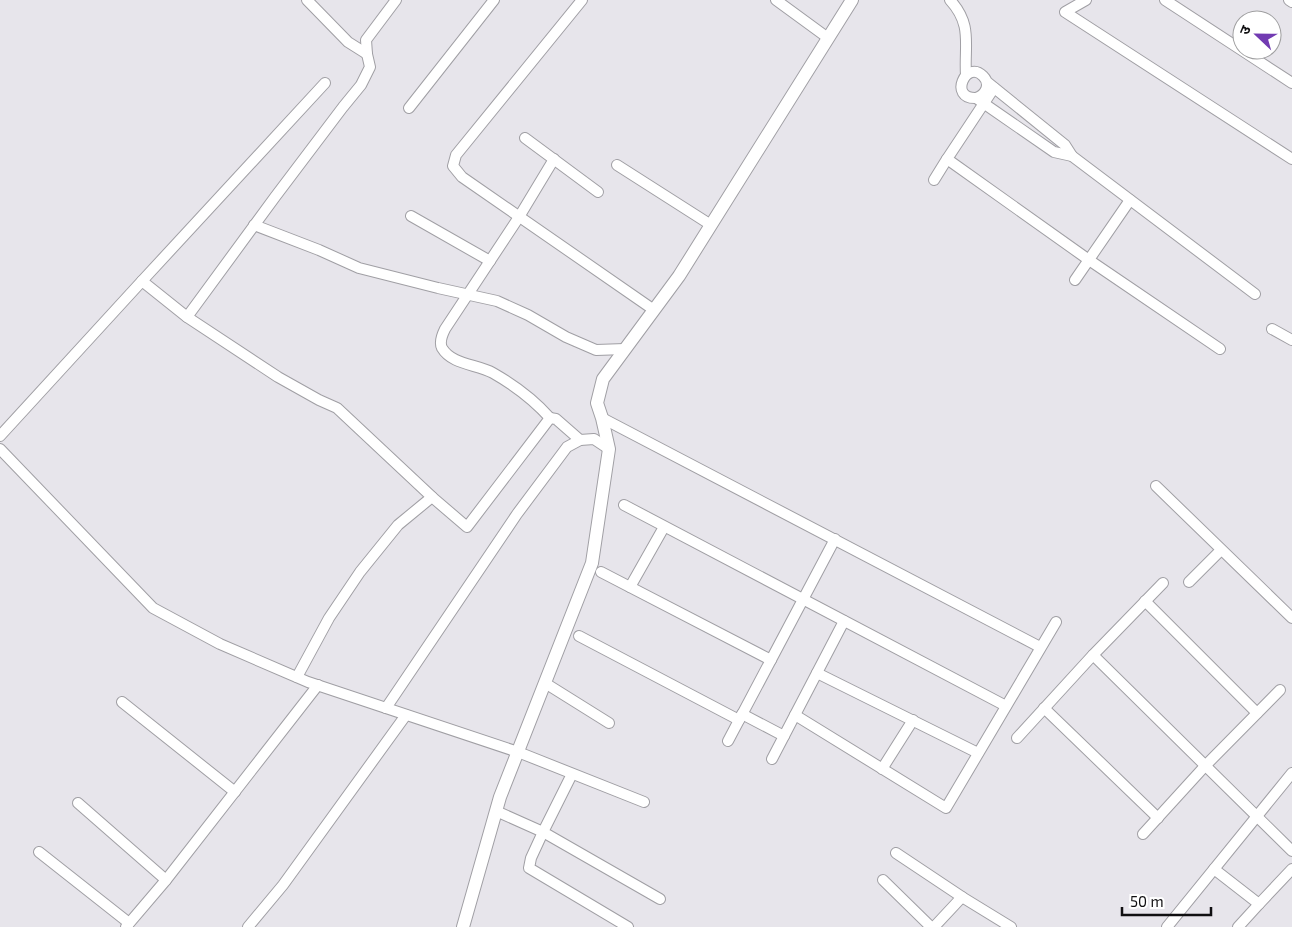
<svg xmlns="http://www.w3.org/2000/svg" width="1292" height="927" font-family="'Exo 2','Noto Sans Devanagari',sans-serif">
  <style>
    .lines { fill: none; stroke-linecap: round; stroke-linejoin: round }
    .minor-casing { stroke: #a09fa4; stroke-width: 12 }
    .tertiary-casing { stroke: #a09fa4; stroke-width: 14 }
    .minor { stroke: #fff; stroke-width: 10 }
    .tertiary { stroke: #fff; stroke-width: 12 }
  </style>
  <rect width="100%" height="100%" fill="#e7e5eb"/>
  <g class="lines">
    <g class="minor-casing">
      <g id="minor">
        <path d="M 307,0 L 348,42 L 367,54"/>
        <path d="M 582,0 L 456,155 L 453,166 L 462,177 L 654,310"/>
        <path d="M 776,0 L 828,38"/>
        <path d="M 950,0 C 973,25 964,45 966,75"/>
        <path d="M 1086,0 L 1065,12 L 1292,159"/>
        <path d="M 1165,0 L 1292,83"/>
        <path d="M 1289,0 L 1292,2"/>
        <path d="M 994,88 L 947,159 L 1089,260 L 1220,349"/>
        <path d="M 976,98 C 986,95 991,84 983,76 C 966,59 948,99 976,98 L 1054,152 L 1072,156 L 1065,145 L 987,82"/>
        <path d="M 409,108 L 494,0"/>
        <path d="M 525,138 L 598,192"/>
        <path d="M 1072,156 L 1255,294"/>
        <path d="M 617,165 L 711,225"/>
        <path d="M 934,180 L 947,159"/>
        <path d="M 411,216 L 490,261"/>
        <path d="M 254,225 L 319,250 L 359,268 L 438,288 L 497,301 L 528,315 L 566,337 L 596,350 L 625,349"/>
        <path d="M 1075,280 L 1130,200"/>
        <path d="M 142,281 L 325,83"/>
        <path d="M 187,317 L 275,197 L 343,107 L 361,85 L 370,67 L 367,54 L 366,40 L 396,0"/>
        <path d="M 1272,329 L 1292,340"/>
        <path d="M 550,418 C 534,400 514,385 493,373 C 477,364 452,365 442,348 C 439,342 442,335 445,329 L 519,217 L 554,159"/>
        <path d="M 602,418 L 1040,647"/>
        <path d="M 0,436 L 142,281 L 187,317 L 278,377 L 319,400 L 337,408 L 432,497 L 398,525 L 360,572 L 329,618 L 297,677"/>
        <path d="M 0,449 L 153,608 L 220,644 L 308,682 L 518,752 L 644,802"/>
        <path d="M 1156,486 L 1292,618"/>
        <path d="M 432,497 L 467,527 L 550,418 L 556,419 L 580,440"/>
        <path d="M 624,505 L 1006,706"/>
        <path d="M 601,572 L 771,660"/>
        <path d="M 1189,582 L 1221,550"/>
        <path d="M 630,587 L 664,527"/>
        <path d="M 1145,601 L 1257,713"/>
        <path d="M 579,636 L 739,720"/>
        <path d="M 1093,655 L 1292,851"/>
        <path d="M 817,673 L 978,753"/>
        <path d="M 545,683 L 609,723"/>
        <path d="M 122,702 L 235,792"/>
        <path d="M 386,708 L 517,514 L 567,447 L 580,440 L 594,439 L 609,449"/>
        <path d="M 1044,708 L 1158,818"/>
        <path d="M 742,714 L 784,736"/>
        <path d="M 795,715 L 946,808 L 1056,622"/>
        <path d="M 1017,738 L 1093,655 L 1163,583"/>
        <path d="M 728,741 L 835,539"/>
        <path d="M 772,759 L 844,621"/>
        <path d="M 882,769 L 913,720"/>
        <path d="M 572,774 L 543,832 L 660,899"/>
        <path d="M 78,803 L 166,880"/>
        <path d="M 496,811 L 543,832 L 531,858 L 529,868 L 628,927"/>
        <path d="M 1143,834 L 1205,766 L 1280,690"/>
        <path d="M 39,852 L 129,923"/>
        <path d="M 896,853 L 962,897 L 1011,927"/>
        <path d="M 1214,869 L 1259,904 L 1292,869"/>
        <path d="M 883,880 L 931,927"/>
        <path d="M 126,927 L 166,880 L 318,685"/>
        <path d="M 248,927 L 283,885 L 406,715"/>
        <path d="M 934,927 L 962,897"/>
        <path d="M 1167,927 L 1292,773"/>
        <path d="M 1238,927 L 1259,904"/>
      </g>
    </g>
    <g class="tertiary-casing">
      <path id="tertiary" d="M 463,927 L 500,797 L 592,563 L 609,449 L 602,418 L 597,403 L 603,379 L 679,276 L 852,0"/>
    </g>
    <use href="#minor" class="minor"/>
    <use href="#tertiary" class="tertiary"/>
  </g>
  <g transform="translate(1257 35) rotate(292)"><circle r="24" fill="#ffffff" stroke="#9f9fa0"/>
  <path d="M0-4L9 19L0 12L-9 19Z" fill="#723bb2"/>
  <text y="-8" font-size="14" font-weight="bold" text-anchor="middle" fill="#100f11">उ</text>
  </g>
  <path d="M1122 907v8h89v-8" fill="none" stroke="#100f11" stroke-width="2.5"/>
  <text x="1130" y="907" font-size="15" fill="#100f11" stroke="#ffffff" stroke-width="4" paint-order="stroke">50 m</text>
</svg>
